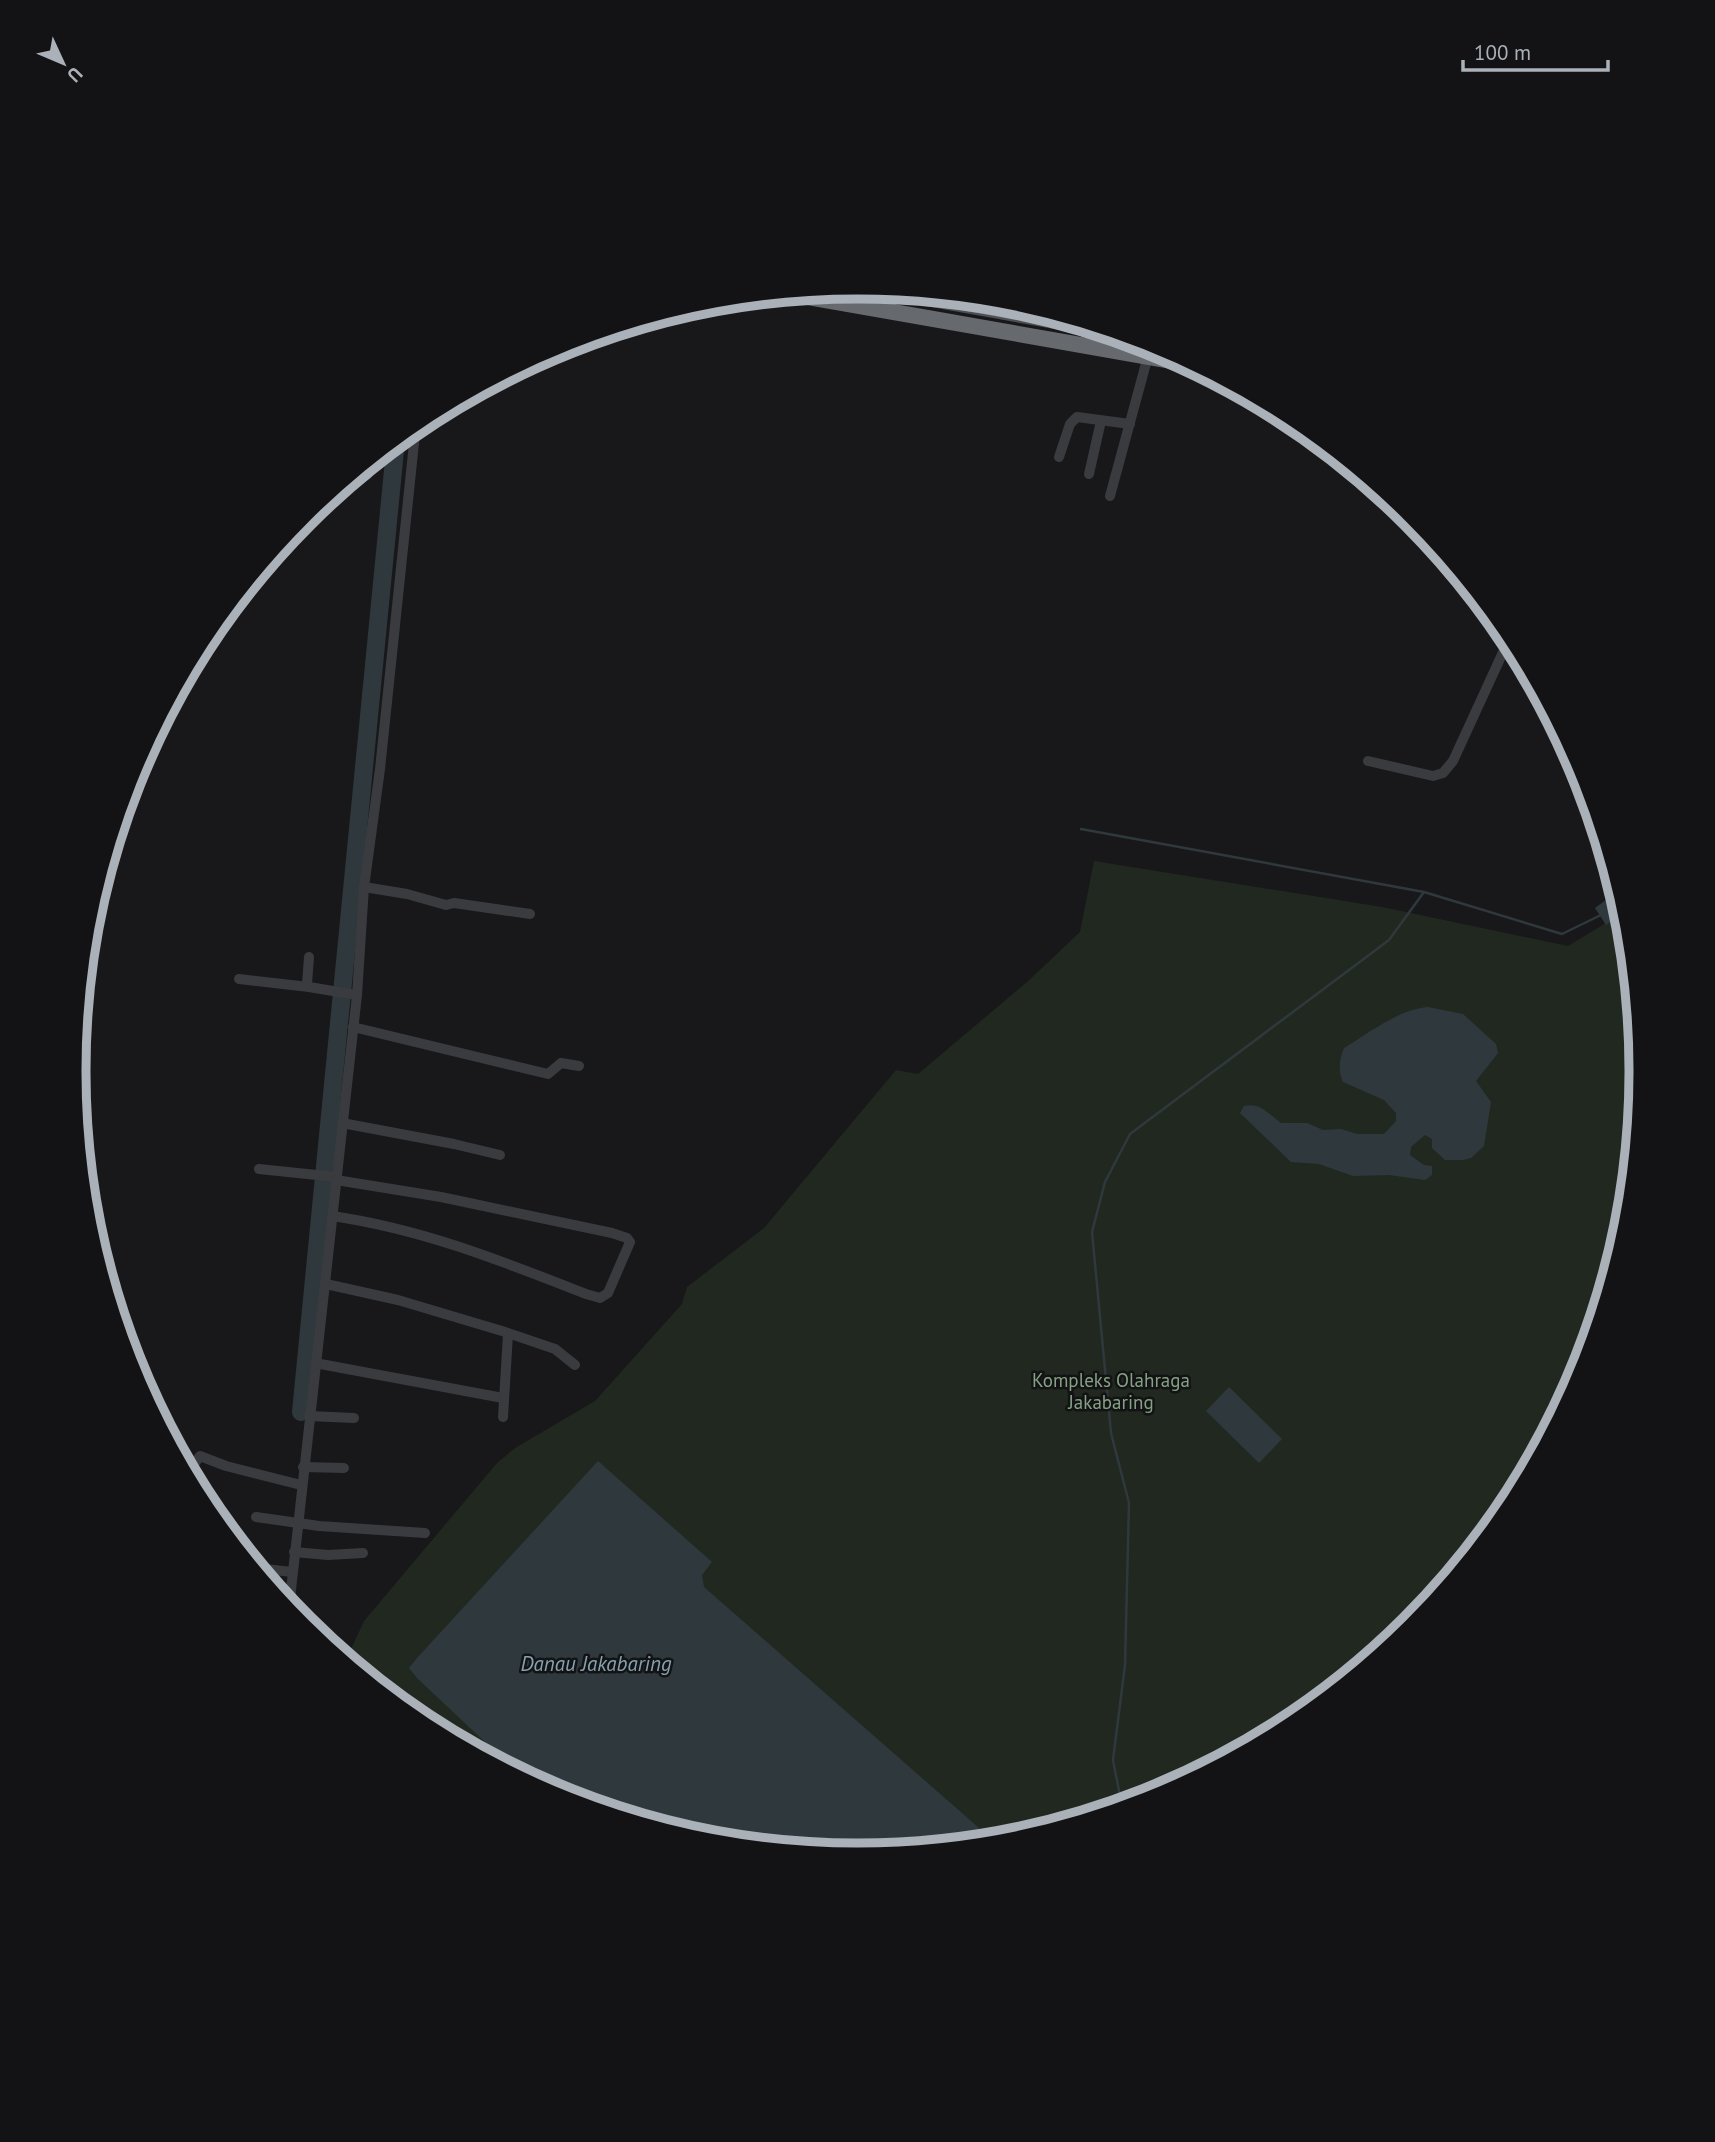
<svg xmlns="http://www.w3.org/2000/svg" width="1715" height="2142" font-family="'PT Sans',sans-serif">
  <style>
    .green { fill: #202820 }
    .water { fill: #2f393d }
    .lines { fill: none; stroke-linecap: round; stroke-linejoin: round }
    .stream { stroke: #2f393d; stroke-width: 2.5 }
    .river { stroke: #2f393d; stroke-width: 18 }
    .minor { stroke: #393b3f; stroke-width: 10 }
    .highway { stroke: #666a6f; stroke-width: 16 }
    .tram { stroke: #4c4f53; stroke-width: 2 }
    .labels { text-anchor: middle; stroke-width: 5; stroke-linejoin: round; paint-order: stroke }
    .park-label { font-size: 19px; fill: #86a284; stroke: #131315 }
    .water-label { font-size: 21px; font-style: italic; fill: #85a2b0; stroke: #131315 }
    .rim { fill: none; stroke: #abb1b8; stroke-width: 9 }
  </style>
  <rect width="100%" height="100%" fill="#18181a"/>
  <path class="green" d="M 1094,861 L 1382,907 L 1568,946 L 1624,912 L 1641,1071 L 1626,1224 L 1582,1371 L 1509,1507 L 1412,1626 L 1293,1723 L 1157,1795 L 1010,1840 L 857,1855 L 704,1840 L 557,1795 L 422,1723 L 351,1664 L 350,1651 L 364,1621 L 497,1463 L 515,1448 L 595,1401 L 682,1304 L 687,1287 L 764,1228 L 896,1070 L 918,1074 L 1027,982 L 1080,932 Z"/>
  <g class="water">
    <path d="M 1618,891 L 1624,912 L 1606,925 L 1595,908 Z"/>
    <path d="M 1428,1007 L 1463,1014 L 1496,1044 L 1498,1053 L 1476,1081 L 1491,1102 L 1484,1146 L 1471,1158 L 1463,1160 L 1445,1160 L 1432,1148 L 1432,1139 L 1425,1135 L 1411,1147 L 1410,1155 L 1424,1165 L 1432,1166 L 1432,1175 L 1425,1180 L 1389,1175 L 1353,1176 L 1319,1164 L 1291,1162 L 1240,1113 L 1244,1106 C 1260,1102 1269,1114 1281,1123 L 1307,1123 L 1323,1130 L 1341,1129 L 1357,1134 L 1384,1134 L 1396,1121 L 1396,1113 L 1384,1100 L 1343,1082 C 1338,1071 1339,1060 1344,1048 C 1371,1032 1397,1010 1428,1007 Z"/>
    <path d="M 1229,1387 L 1282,1439 L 1259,1463 L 1206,1411 Z"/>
    <path d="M 598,1461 L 712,1562 L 702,1575 L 704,1587 L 995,1842 L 857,1855 L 704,1840 L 557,1795 L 521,1776 L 417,1678 L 409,1668 L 417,1658 Z"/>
  </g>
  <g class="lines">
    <g class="stream">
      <path d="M 1081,829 L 1424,892 L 1562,934 L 1601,915"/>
      <path d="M 1122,1806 L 1113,1760 L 1125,1665 L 1129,1503 L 1111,1433 L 1092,1232 L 1105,1182 L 1130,1134 L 1389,940 L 1424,892"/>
    </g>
    <path class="river" d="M 301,1412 L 396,440"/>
    <g class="minor">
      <path d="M 1059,457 L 1070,424 L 1077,417 L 1130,424"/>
      <path d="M 1089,474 L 1101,421"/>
      <path d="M 352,476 L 361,478 L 367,475 L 368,463"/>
      <path d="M 1110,496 L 1148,356"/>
      <path d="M 1368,761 L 1433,776 L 1443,773 L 1453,761 L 1510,637"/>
      <path d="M 364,887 L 407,894 L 446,905 L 454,903 L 530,914"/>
      <path d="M 309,957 L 307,984 L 309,987 L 357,995"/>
      <path d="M 239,979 L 309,987"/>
      <path d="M 353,1027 L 548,1074 L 561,1063 L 579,1066"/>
      <path d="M 342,1123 L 454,1144 L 500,1155"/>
      <path d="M 259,1169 L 336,1177"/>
      <path d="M 332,1216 C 422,1229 502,1261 586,1294 L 600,1298 L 608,1293 L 630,1242 L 627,1238 L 612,1233 L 441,1197 L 336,1180"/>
      <path d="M 326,1284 L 398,1300 L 502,1331 L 555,1349 L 575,1365"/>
      <path d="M 315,1363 L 503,1398"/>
      <path d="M 309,1416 L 354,1418"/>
      <path d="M 503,1417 L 508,1334"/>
      <path d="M 303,1467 L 344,1468"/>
      <path d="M 185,1469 L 191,1468 L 200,1456 L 226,1466 L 301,1485"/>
      <path d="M 256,1517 L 319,1526 L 425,1533"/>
      <path d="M 294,1552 L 328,1555 L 363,1553"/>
      <path d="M 256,1568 L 292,1572"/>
      <path d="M 289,1608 L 357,995 L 364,887 L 380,769 L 416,424"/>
      <path d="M 342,1657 L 345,1658"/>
    </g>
    <g class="highway">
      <path d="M 893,290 L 1093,327"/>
      <path d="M 791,294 L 1189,364"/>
    </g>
    <path class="tram" d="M 836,289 L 1155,346"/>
  </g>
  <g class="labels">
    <g class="park-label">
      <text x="1111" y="1387">Kompleks Olahraga<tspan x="1111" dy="22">Jakabaring</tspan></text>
    </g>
    <g class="water-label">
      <text x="596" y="1671">Danau Jakabaring</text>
    </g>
  </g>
  <path d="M0 0H1715V2142H0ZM857 299H858A771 771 0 0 1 1629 1070V1072A771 771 0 0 1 858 1843H857A771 771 0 0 1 86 1072V1070A771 771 0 0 1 857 299Z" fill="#131315" fill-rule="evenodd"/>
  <path class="rim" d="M857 299H858A771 771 0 0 1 1629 1070V1072A771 771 0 0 1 858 1843H857A771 771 0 0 1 86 1072V1070A771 771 0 0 1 857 299Z"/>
  <g transform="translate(63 63) rotate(134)" stroke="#131315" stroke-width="5" paint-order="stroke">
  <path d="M0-5L12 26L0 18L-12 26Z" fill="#abb1b8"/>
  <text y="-10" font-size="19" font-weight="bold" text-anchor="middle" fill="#abb1b8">U</text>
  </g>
  <path d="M1463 60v10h145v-10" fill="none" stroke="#abb1b8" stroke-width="3.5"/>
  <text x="1474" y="60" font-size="21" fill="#abb1b8" stroke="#131315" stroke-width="5" paint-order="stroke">100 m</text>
</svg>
